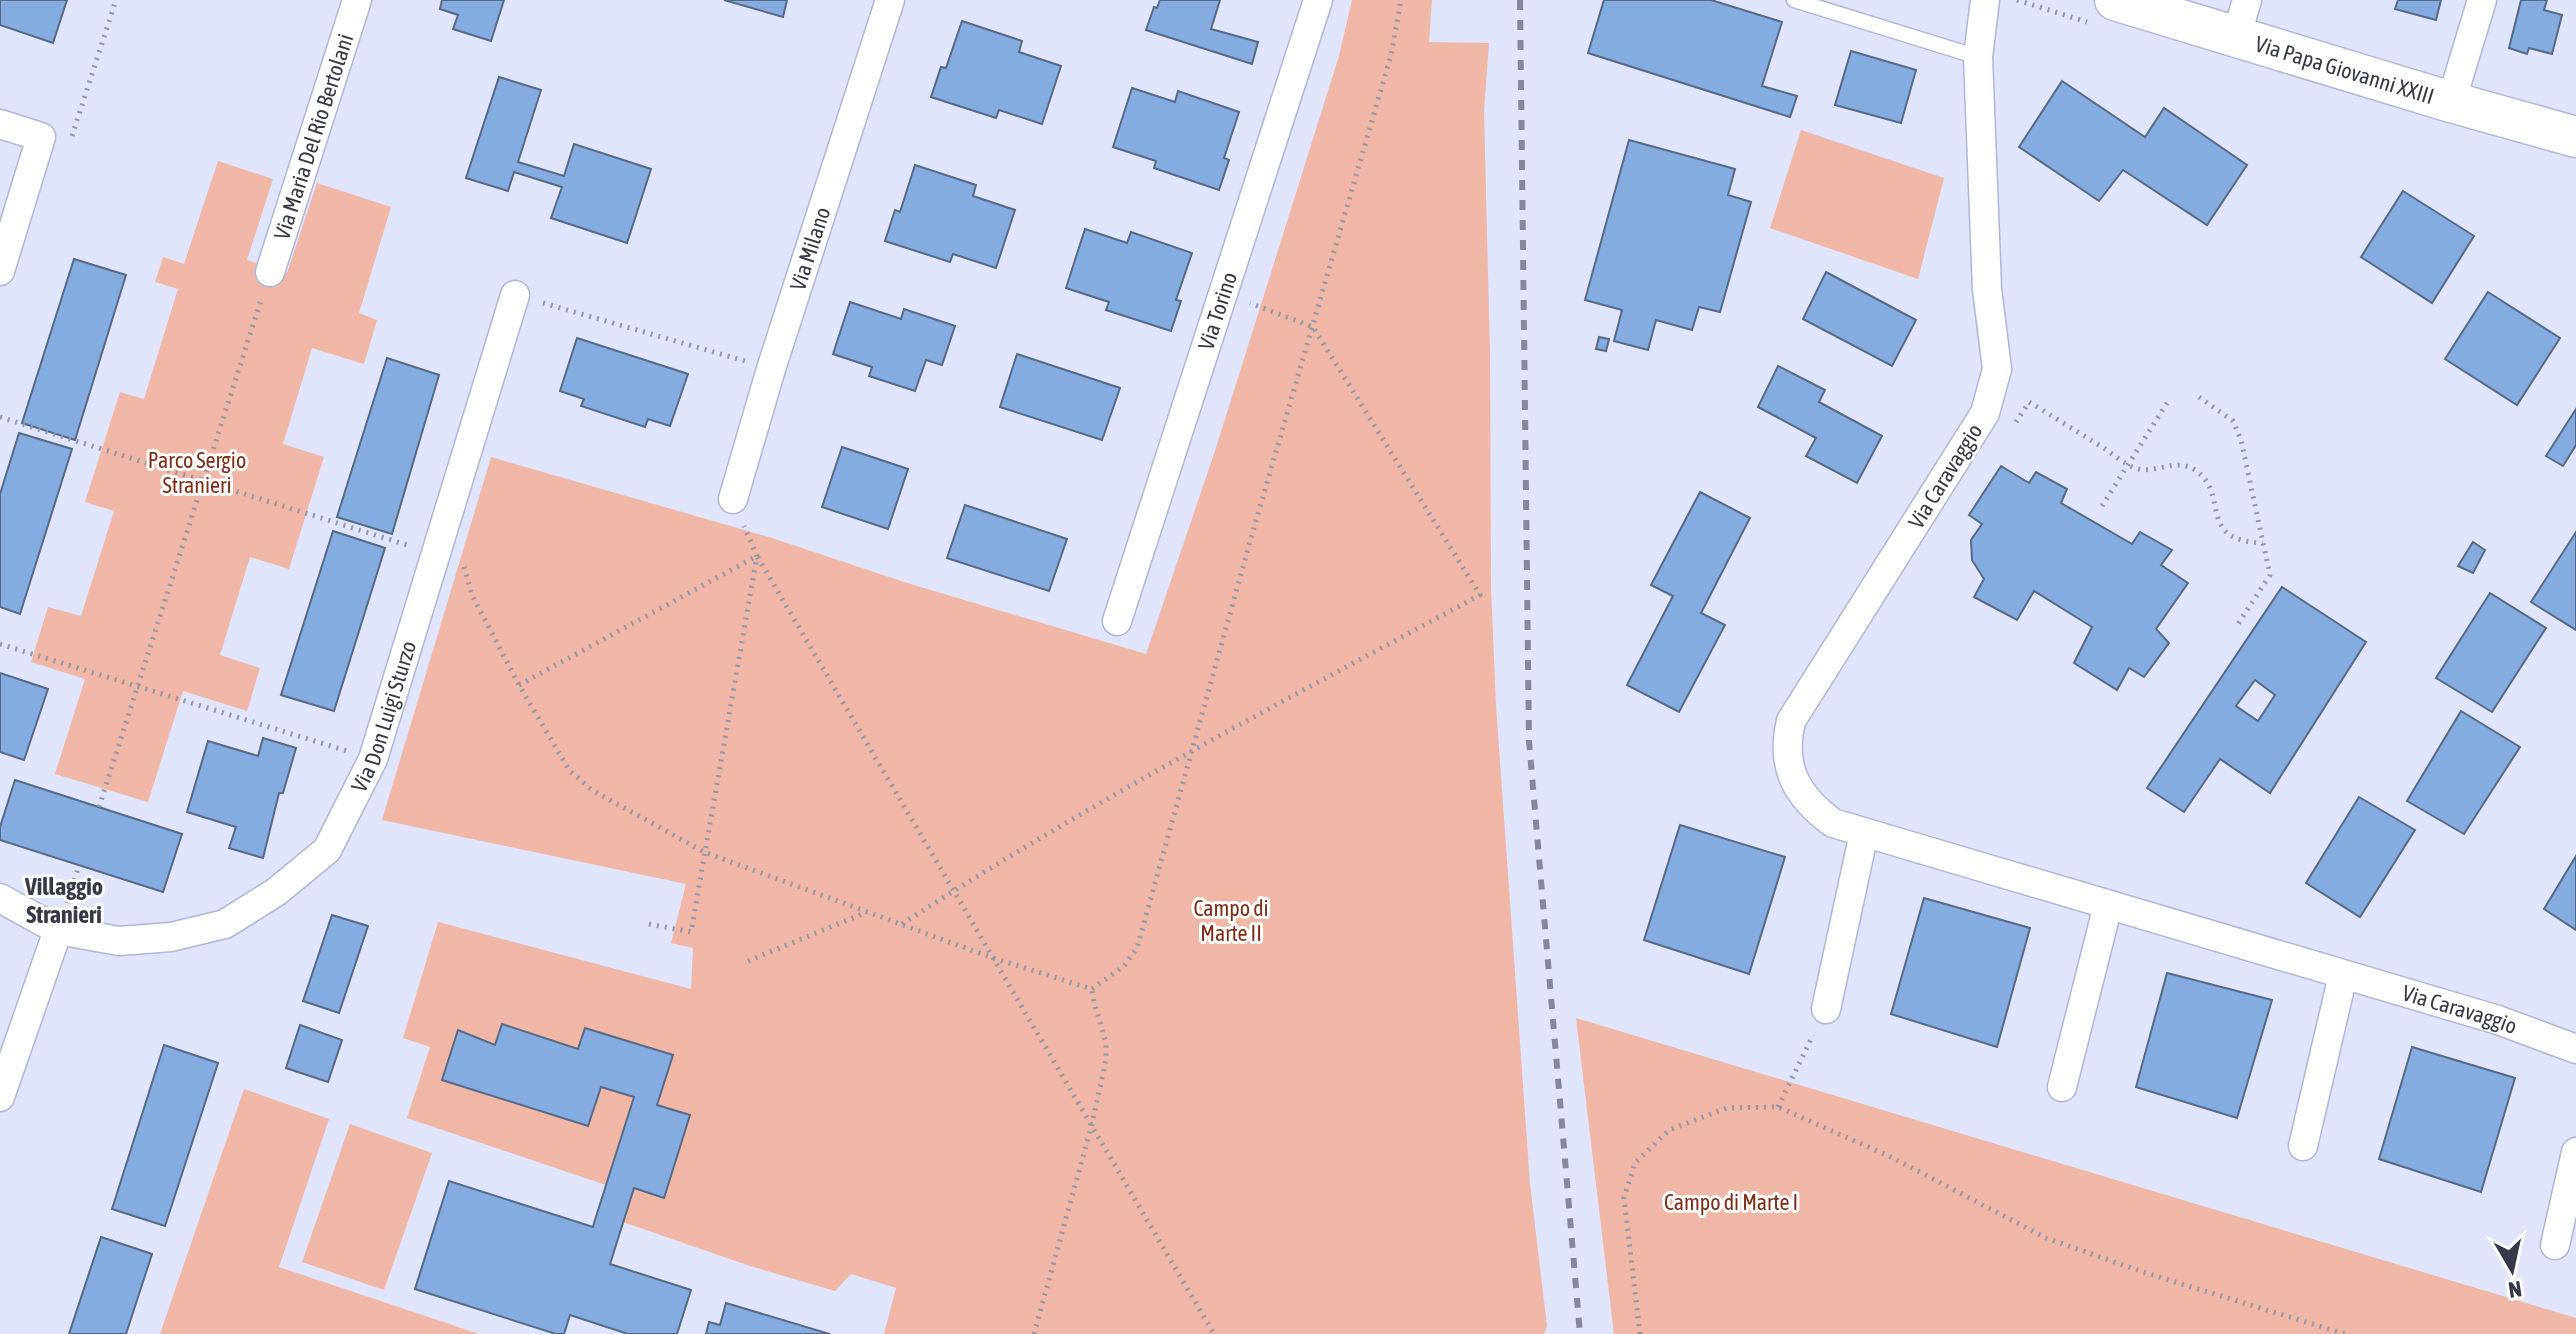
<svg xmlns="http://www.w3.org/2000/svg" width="2576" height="1334" font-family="'Asap Condensed',sans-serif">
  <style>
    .green { fill: #f0b6a6 }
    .building { fill: #85ace1; stroke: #566a86; stroke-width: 2; fill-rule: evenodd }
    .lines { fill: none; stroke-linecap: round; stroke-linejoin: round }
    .lane-casing { stroke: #afb6da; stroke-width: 17 }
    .street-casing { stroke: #afb6da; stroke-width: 31 }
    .secondary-casing { stroke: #afb6da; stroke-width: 43 }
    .path { stroke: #9397a9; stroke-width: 5; stroke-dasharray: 2 6; stroke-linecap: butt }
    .lane { stroke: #fff; stroke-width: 14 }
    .street { stroke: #fff; stroke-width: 28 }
    .secondary { stroke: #fff; stroke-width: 40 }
    .rail { stroke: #84889a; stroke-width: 6; stroke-dasharray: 10 10; stroke-linecap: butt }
    .labels { text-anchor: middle; stroke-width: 6; stroke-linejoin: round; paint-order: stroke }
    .street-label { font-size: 22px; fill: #363947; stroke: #fff }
    .park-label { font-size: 22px; fill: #7f2d16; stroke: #fff }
    .neighbourhood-label { font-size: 24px; font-weight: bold; fill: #363947; stroke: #fff }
  </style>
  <rect width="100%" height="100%" fill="#e0e5fb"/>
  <g class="green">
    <path d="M 1352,0 L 1432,0 L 1429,42 L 1489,43 L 1484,111 L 1490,354 L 1491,587 L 1496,706 L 1530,1184 L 1547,1326 L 1544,1334 L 884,1334 L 896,1288 L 851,1274 L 835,1291 L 750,1266 L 623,1222 L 634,1188 L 664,1198 L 690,1116 L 657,1105 L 673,1055 L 586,1028 L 578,1049 L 503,1024 L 495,1045 L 458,1030 L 443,1080 L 588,1126 L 601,1087 L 634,1097 L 606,1185 L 407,1118 L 430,1047 L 403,1038 L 438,922 L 691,989 L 693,948 L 671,943 L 686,884 L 382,820 L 491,457 L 772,538 L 904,582 L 1146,654 L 1215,451 L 1339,56 Z"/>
    <path d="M 1801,130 L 1944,178 L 1918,279 L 1770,228 Z"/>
    <path d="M 218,161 L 273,179 L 247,260 L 287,273 L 317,183 L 391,207 L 359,313 L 377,320 L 364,364 L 312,348 L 283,444 L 324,457 L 289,569 L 250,557 L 220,655 L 260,668 L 247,711 L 183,691 L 148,802 L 55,774 L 85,679 L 31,662 L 48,607 L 81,616 L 114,511 L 85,502 L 120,392 L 144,399 L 178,289 L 155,282 L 163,257 L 184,264 Z"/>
    <path d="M 1576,1018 L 2576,1318 L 2576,1334 L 1614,1334 Z"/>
    <path d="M 244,1089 L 329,1119 L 279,1267 L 479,1334 L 160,1334 Z"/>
    <path d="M 350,1124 L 432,1153 L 384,1290 L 302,1262 Z"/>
  </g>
  <g class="building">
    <path d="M 0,0 L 67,0 L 53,43 L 0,25 Z"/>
    <path d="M 442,0 L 504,0 L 491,41 L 453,29 L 458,15 L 440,9 Z"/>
    <path d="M 724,0 L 787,0 L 783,17 Z"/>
    <path d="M 1160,0 L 1220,0 L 1211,29 L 1258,42 L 1252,64 L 1146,30 L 1154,7 L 1157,8 Z"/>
    <path d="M 1604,0 L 1711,0 L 1782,22 L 1762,86 L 1797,96 L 1790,117 L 1588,53 Z"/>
    <path d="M 2398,0 L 2441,0 L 2436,20 L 2395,9 Z"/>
    <path d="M 2521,0 L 2547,0 L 2544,10 L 2562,15 L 2552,54 L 2529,48 L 2527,54 L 2509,48 Z"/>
    <path d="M 962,21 L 1022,41 L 1019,52 L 1061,66 L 1042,124 L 999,110 L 996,118 L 931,97 L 941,67 L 946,68 Z"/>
    <path d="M 1851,51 L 1916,70 L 1901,123 L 1835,105 Z"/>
    <path d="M 499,77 L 541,90 L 518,162 L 564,176 L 574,144 L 651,169 L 627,243 L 551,218 L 562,187 L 514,172 L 508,191 L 466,178 Z"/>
    <path d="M 2062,81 L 2145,137 L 2164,108 L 2247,165 L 2207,225 L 2123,170 L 2099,201 L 2019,147 Z"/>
    <path d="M 1132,88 L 1175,102 L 1178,91 L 1239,112 L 1224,158 L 1229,160 L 1219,190 L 1154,168 L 1156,161 L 1113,147 Z"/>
    <path d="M 1629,140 L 1735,169 L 1728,195 L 1751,202 L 1720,312 L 1699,307 L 1692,330 L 1656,320 L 1648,350 L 1614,341 L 1622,310 L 1585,300 Z"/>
    <path d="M 915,165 L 976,185 L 973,196 L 1015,210 L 996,268 L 953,254 L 950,262 L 885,241 L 895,210 L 900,212 Z"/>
    <path d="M 2403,191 L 2474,236 L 2432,303 L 2361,257 Z"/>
    <path d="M 1085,229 L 1127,243 L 1131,232 L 1192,253 L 1176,300 L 1181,301 L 1171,331 L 1106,310 L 1109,302 L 1066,288 Z"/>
    <path d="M 74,259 L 126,275 L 75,440 L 22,423 Z"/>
    <path d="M 1826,272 L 1916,320 L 1892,366 L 1803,319 Z"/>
    <path d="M 2488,292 L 2560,338 L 2517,405 L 2445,359 Z"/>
    <path d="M 850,302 L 901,319 L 904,309 L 955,326 L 942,365 L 926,360 L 915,391 L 869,376 L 872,367 L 833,354 Z"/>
    <path d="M 1599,337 L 1609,339 L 1606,351 L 1596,349 Z"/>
    <path d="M 577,338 L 688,374 L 670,426 L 648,419 L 645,427 L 581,406 L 584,399 L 560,391 Z"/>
    <path d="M 1017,354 L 1120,388 L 1102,440 L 1000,407 Z"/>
    <path d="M 387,358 L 439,375 L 392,534 L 337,517 Z"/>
    <path d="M 1778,366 L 1825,390 L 1819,402 L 1882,436 L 1857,483 L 1806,456 L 1816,438 L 1758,407 Z"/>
    <path d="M 2576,409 L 2576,445 L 2563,466 L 2546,456 Z"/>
    <path d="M 19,433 L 72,449 L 20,614 L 0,607 L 0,494 Z"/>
    <path d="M 842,447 L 908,469 L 888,529 L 822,507 Z"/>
    <path d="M 2001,466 L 2029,483 L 2036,472 L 2067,489 L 2061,503 L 2132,544 L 2140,532 L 2172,550 L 2161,565 L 2188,583 L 2156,629 L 2169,643 L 2144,677 L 2129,668 L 2117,690 L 2074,663 L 2092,627 L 2034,591 L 2017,620 L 1974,597 L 1984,579 L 1972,560 L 1971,540 L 1982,524 L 1969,515 Z"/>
    <path d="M 1700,492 L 1750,518 L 1701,613 L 1725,625 L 1679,712 L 1627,685 L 1673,596 L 1651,585 Z"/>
    <path d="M 965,505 L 1067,539 L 1049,591 L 947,558 Z"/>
    <path d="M 333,531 L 385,548 L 334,711 L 281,695 Z"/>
    <path d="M 2576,532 L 2576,630 L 2531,602 Z"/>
    <path d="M 2473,542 L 2485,550 L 2473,573 L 2458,566 Z"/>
    <path d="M 2282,587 L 2366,642 L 2270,793 L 2220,759 L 2184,812 L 2147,788 ZM 2255,680 L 2275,695 L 2258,721 L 2236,706 Z"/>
    <path d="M 2490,593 L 2546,628 L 2492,712 L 2436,678 Z"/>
    <path d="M 0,673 L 48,689 L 24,760 L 0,752 Z"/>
    <path d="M 2461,711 L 2520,747 L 2464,834 L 2407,801 Z"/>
    <path d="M 263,738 L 296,748 L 283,793 L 279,793 L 263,858 L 229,848 L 236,827 L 187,812 L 208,741 L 258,756 Z"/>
    <path d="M 15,780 L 182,834 L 163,892 L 0,840 L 0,827 Z"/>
    <path d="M 2359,797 L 2415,830 L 2360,917 L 2306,883 Z"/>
    <path d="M 1680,825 L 1785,857 L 1749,974 L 1644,940 Z"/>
    <path d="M 2576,856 L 2576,930 L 2544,909 Z"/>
    <path d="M 1924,898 L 2030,928 L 1997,1047 L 1891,1014 Z"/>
    <path d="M 332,915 L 368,926 L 339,1013 L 303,1001 Z"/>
    <path d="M 2167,973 L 2272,1000 L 2237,1118 L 2136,1087 Z"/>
    <path d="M 502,1024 L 578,1049 L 585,1028 L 673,1055 L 657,1105 L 690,1115 L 664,1198 L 634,1188 L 610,1264 L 691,1290 L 677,1334 L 628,1334 L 570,1315 L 564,1334 L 556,1334 L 415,1289 L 449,1181 L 593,1227 L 594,1223 L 634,1097 L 601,1087 L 588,1126 L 442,1080 L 458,1030 L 495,1045 Z"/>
    <path d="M 300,1025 L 342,1040 L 328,1082 L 286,1068 Z"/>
    <path d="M 164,1045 L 218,1063 L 165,1226 L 112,1209 Z"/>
    <path d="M 2412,1047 L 2515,1078 L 2481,1192 L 2379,1159 Z"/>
    <path d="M 101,1237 L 152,1254 L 126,1334 L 69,1334 Z"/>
    <path d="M 726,1303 L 826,1333 L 830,1334 L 706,1334 L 709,1322 L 720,1325 Z"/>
  </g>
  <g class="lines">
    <g class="lane-casing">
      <path id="lane" d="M 1794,0 L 1978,57"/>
    </g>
    <g class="street-casing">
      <g id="street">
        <path id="s1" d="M 1985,0 L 1978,57 L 1987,289 L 1997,369 L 1985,413 L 1791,721 C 1780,766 1796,796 1833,823 L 2498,1020 L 2576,1049"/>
        <path d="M 2236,37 L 2247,0"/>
        <path d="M 2451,102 L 2482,0"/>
        <path d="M 0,124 L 41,137 L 0,271"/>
        <path id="s2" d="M 270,272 L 357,0"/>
        <path id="s3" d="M 733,499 L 771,369 L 890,0"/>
        <path id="s4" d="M 1117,621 L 1318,0"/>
        <path id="s5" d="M 0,898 L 58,930 L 119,941 L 171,937 L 225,924 L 276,892 L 327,850 L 373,759 L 515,295"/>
        <path d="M 1826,1009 L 1864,833"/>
        <path d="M 2062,1087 L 2108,905"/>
        <path d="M 0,1097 L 58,930"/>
        <path d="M 2303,1146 L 2343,975"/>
        <path d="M 2555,1245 L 2576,1152"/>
      </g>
    </g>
    <g class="secondary-casing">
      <g id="secondary">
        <path id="s6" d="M 2115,0 L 2451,102 L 2576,137"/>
      </g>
    </g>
    <g class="path">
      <path d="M 2017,0 L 2087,22"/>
      <path d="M 72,136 L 116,0"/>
      <path d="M 543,303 L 745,361"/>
      <path d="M 2199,397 L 2233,421 L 2241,440 L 2270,575 L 2236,627"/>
      <path d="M 0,417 L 407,545"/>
      <path d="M 2016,422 L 2029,402 C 2054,417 2079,433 2104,448 C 2113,454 2124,464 2135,468 C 2155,475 2175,457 2195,470 C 2231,494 2195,541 2263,543"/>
      <path d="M 2102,506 L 2167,403"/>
      <path d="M 464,567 L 472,595 L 519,685 L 569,770 L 592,790 L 704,852 L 993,958 L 1092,989"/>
      <path d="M 0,644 L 347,751"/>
      <path d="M 519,685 L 757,556 L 1214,1334"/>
      <path d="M 99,807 L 262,297"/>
      <path d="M 67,903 L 79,866"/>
      <path d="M 649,924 L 691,932 L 757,556 L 744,526"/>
      <path d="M 902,924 C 1088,803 1285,700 1480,595 L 1313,327 L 1250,303"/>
      <path d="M 748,961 L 867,912"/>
      <path d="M 1092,989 L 1124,966 L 1137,948 L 1253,531 L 1391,55 L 1401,0"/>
      <path d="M 1778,1107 L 1813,1035"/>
      <path d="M 1034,1334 L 1092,1124 L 1106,1060 L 1106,1043 L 1094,1002 L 1092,989"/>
      <path d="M 1640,1334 L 1624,1198 L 1635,1163 L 1669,1130 L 1727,1108 L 1778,1107 L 1891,1157 L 2046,1238 L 2146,1273 L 2345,1334"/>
    </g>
    <use href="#lane" class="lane"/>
    <use href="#street" class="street"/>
    <use href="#secondary" class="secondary"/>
    <path class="rail" d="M 1520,0 L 1529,741 L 1580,1334"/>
  </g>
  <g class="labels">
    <g class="street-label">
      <text dy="8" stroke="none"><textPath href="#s6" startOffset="240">Via Papa Giovanni XXIII</textPath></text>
      <text dy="8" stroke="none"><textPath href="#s2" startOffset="142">Via Maria Del Rio Bertolani</textPath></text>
      <text dy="8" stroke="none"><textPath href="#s3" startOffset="262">Via Milano</textPath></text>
      <text dy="8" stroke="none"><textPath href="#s4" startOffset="326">Via Torino</textPath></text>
      <text transform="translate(1945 476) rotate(-58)" y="8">Via Caravaggio</text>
      <text dy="8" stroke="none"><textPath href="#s5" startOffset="508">Via Don Luigi Sturzo</textPath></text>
      <text dy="8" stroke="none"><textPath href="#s1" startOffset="1552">Via Caravaggio</textPath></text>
    </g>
    <g class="park-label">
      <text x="197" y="468">Parco Sergio<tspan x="197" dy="25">Stranieri</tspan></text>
      <text x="1231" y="916">Campo di<tspan x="1231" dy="25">Marte II</tspan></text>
      <text x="1731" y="1210">Campo di Marte I</text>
    </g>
    <g class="neighbourhood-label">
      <text x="64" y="895">Villaggio<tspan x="64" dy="28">Stranieri</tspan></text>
    </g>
  </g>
  <g transform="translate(2512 1270) rotate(171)" stroke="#ffffff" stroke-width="6" paint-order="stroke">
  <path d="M0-6L14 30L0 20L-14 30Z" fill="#363947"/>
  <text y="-12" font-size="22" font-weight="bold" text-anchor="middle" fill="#363947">N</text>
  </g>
</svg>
